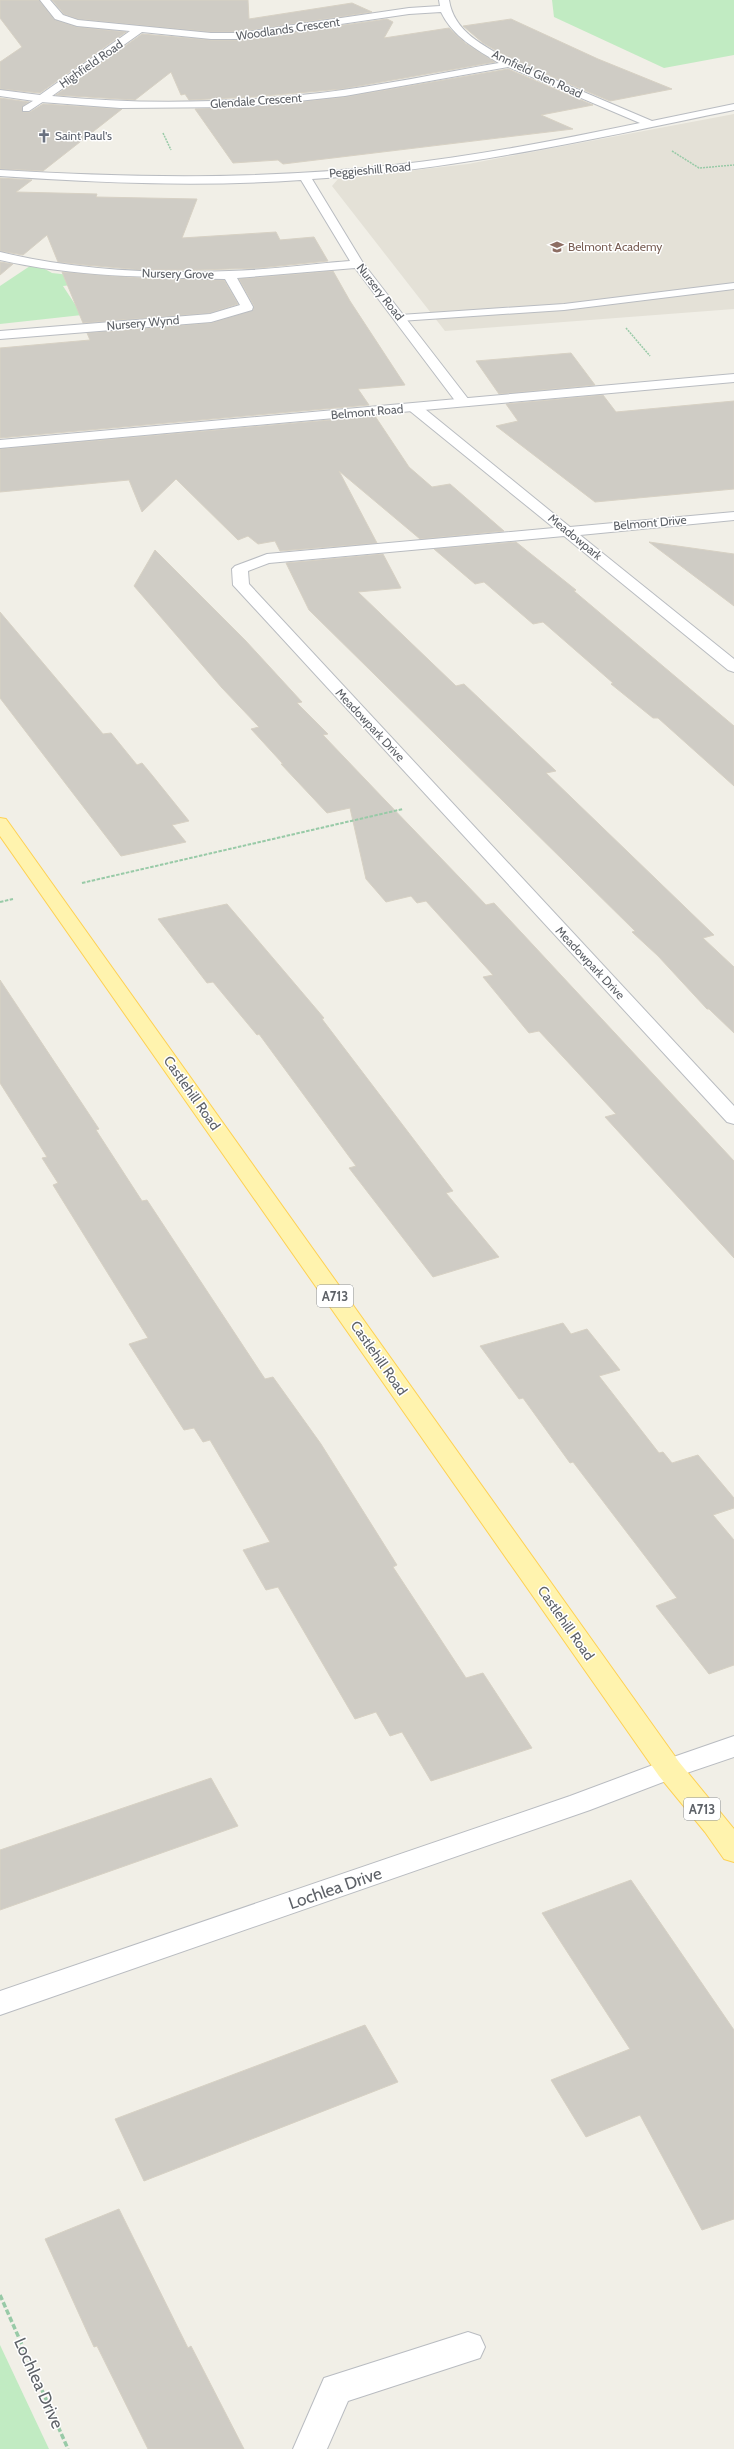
<svg xmlns="http://www.w3.org/2000/svg" width="734" height="2449" font-family="Cabin,sans-serif">
  <style>
    .education { fill: #e4e1d7 }
    .green { fill: #c1ebc2 }
    .building { fill: #cfccc5; stroke: #d7d1c4 }
    .lines { fill: none; stroke-linecap: round; stroke-linejoin: round }
    .service-casing { stroke: #b9bcc1; stroke-width: 2 }
    .minor-casing { stroke: #b9bcc1; stroke-width: 2 }
    .tertiary-casing { stroke: #b9bcc1; stroke-width: 2 }
    .primary-casing { stroke: #fed153; stroke-width: 2 }
    .path-far2 { stroke: #98caa7; stroke-width: 1.5; stroke-dasharray: 2 1; stroke-linecap: butt }
    .path-far1 { stroke: #98caa7; stroke-width: 2; stroke-dasharray: 3.5 1.5; stroke-linecap: butt }
    .path { stroke: #98caa7; stroke-width: 3.5; stroke-dasharray: 5.5 2.5; stroke-linecap: butt }
    .service { fill: #fff; fill-rule: evenodd }
    .minor { fill: #fff; fill-rule: evenodd }
    .tertiary { fill: #fff; fill-rule: evenodd }
    .primary { fill: #fff3ae; fill-rule: evenodd }
    .labels { text-anchor: middle; stroke-width: 3; stroke-linejoin: round; paint-order: stroke }
    .far-street-label { font-size: 12px; fill: #5e6268; stroke: #fff }
    .far-worship-label { font-size: 12px; fill: #5b616d; stroke: #fff; text-anchor: start }
    .far-education-label { font-size: 12px; fill: #785e54; stroke: #fff; text-anchor: start }
    .shield { fill: #fff; stroke: #8e9195; stroke-width: 1 }
    .shield-label { font-size: 13px; font-weight: bold; fill: #5e6268 }
    .street-label { font-size: 14px; fill: #5e6268; stroke: #fff }
    .near-street-label { font-size: 17px; fill: #5e6268; stroke: #fff }
  </style>
  <rect width="100%" height="100%" fill="#f1efe7"/>
  <path class="education" d="M 734,114 L 734,309 L 445,331 L 332,186 L 338,179 L 468,164 Z"/>
  <g class="green">
    <path d="M 552,0 L 734,0 L 734,55 L 664,68 L 554,17 Z"/>
    <path d="M 30,266 L 43,268 L 52,273 L 114,280 L 63,286 L 82,315 L 0,324 L 0,286 Z"/>
    <path d="M 0,2345 L 49,2449 L 0,2449 Z"/>
  </g>
  <g class="building">
    <path d="M 0,0 L 39,0 L 55,20 L 77,27 L 126,32 L 40,93 L 0,89 L 0,62 L 22,47 L 0,18 Z"/>
    <path d="M 52,0 L 248,0 L 249,19 L 352,3 L 372,12 L 239,32 L 211,32 L 78,19 L 64,14 Z"/>
    <path d="M 387,19 L 393,22 L 384,38 L 449,28 L 465,43 L 495,62 L 342,89 L 253,97 L 189,100 L 185,94 L 181,95 L 171,72 L 135,100 L 56,95 L 142,34 L 211,40 L 239,40 Z"/>
    <path d="M 511,19 L 598,59 L 672,89 L 610,101 L 514,61 L 483,43 L 463,26 Z"/>
    <path d="M 508,69 L 593,105 L 541,115 L 573,129 L 283,164 L 278,160 L 233,163 L 195,109 L 241,108 L 345,97 Z"/>
    <path d="M 0,98 L 29,102 L 22,107 L 23,112 L 30,112 L 43,104 L 122,109 L 43,171 L 0,169 Z"/>
    <path d="M 0,178 L 32,180 L 16,192 L 97,194 L 96,197 L 197,199 L 182,238 L 276,232 L 280,240 L 314,237 L 328,261 L 259,268 L 200,270 L 143,270 L 85,265 L 58,262 L 47,235 L 23,255 L 0,251 Z"/>
    <path d="M 0,262 L 13,264 L 0,275 Z"/>
    <path d="M 333,271 L 350,301 L 405,385 L 358,389 L 369,405 L 0,438 L 0,348 L 90,340 L 87,333 L 211,323 L 253,310 L 254,306 L 239,279 Z"/>
    <path d="M 62,272 L 140,278 L 224,280 L 238,304 L 210,313 L 83,323 Z"/>
    <path d="M 571,353 L 595,385 L 499,394 L 476,361 Z"/>
    <path d="M 603,395 L 616,412 L 734,401 L 734,489 L 595,502 L 496,426 L 518,421 L 506,404 Z"/>
    <path d="M 375,416 L 409,467 L 432,487 L 450,484 L 504,531 L 420,539 L 339,471 L 377,543 L 280,551 L 275,541 L 258,544 L 248,536 L 238,540 L 176,479 L 142,512 L 129,480 L 0,492 L 0,449 Z"/>
    <path d="M 516,542 L 576,590 L 574,591 L 734,726 L 734,786 L 658,718 L 653,718 L 611,684 L 613,683 L 543,622 L 533,624 L 484,582 L 475,584 L 434,549 Z"/>
    <path d="M 649,542 L 734,554 L 734,606 Z"/>
    <path d="M 155,550 L 245,640 L 302,702 L 297,703 L 328,734 L 323,735 L 385,800 L 486,905 L 494,903 L 734,1161 L 734,1258 L 605,1117 L 616,1114 L 539,1031 L 529,1033 L 483,977 L 493,975 L 426,901 L 417,903 L 411,896 L 386,902 L 366,879 L 350,808 L 327,813 L 281,764 L 283,764 L 251,729 L 259,727 L 222,688 L 134,586 Z"/>
    <path d="M 383,554 L 401,588 L 358,592 L 456,686 L 464,684 L 556,771 L 546,773 L 714,935 L 703,938 L 734,967 L 734,1033 L 709,1009 L 707,1009 L 658,956 L 632,932 L 635,931 L 309,610 L 286,563 Z"/>
    <path d="M 0,612 L 103,734 L 111,733 L 137,765 L 142,763 L 152,775 L 189,821 L 172,825 L 186,842 L 121,856 L 0,698 Z"/>
    <path d="M 227,904 L 324,1018 L 322,1019 L 453,1191 L 446,1193 L 499,1257 L 433,1277 L 349,1168 L 356,1166 L 259,1034 L 257,1035 L 213,982 L 207,983 L 158,919 Z"/>
    <path d="M 0,980 L 99,1129 L 96,1130 L 142,1201 L 147,1200 L 265,1379 L 273,1377 L 321,1444 L 397,1565 L 393,1567 L 466,1678 L 483,1673 L 532,1748 L 431,1781 L 402,1732 L 390,1736 L 376,1712 L 355,1719 L 278,1587 L 266,1590 L 243,1550 L 270,1542 L 210,1440 L 203,1442 L 194,1428 L 184,1430 L 129,1344 L 148,1338 L 53,1185 L 58,1183 L 42,1158 L 47,1157 L 0,1083 Z"/>
    <path d="M 563,1323 L 571,1334 L 587,1329 L 620,1370 L 599,1376 L 659,1453 L 663,1452 L 672,1463 L 698,1455 L 734,1498 L 734,1508 L 713,1515 L 734,1540 L 734,1665 L 709,1674 L 656,1606 L 677,1598 L 573,1462 L 570,1463 L 523,1398 L 519,1399 L 480,1346 Z"/>
    <path d="M 211,1778 L 238,1826 L 0,1910 L 0,1850 Z"/>
    <path d="M 631,1880 L 734,2030 L 734,2219 L 702,2230 L 640,2115 L 586,2137 L 551,2080 L 630,2049 L 542,1913 Z"/>
    <path d="M 365,2025 L 398,2082 L 144,2181 L 115,2119 Z"/>
    <path d="M 119,2209 L 188,2348 L 191,2346 L 244,2449 L 148,2449 L 97,2346 L 94,2347 L 45,2239 Z"/>
  </g>
  <g class="lines">
    <g class="service-casing">
      <g id="service">
        <path d="M 41,96 L 44,97 L 44,101 L 29,111 L 23,111 L 23,107 Z"/>
        <path d="M 734,283 L 734,289 L 564,310 L 400,321 L 395,318 L 400,315 L 564,304 Z"/>
      </g>
    </g>
    <g class="minor-casing">
      <g id="minor">
        <path d="M 40,0 L 50,0 L 63,15 L 78,20 L 211,33 L 239,33 L 409,8 L 440,6 L 439,0 L 449,0 C 454,33 486,47 513,62 L 652,121 L 734,104 L 734,110 C 594,139 455,170 312,179 L 363,263 L 469,400 L 471,403 L 469,406 L 459,406 L 355,268 L 237,278 L 253,307 L 252,310 L 211,322 L 0,339 L 0,331 L 210,314 L 240,305 L 225,279 C 149,277 74,277 0,260 L 0,252 C 74,270 153,274 229,271 C 269,270 310,264 350,261 L 301,180 C 200,187 100,183 0,176 L 0,170 C 131,178 263,180 394,165 C 477,156 558,140 640,123 L 508,67 L 345,96 L 241,107 L 120,108 L 41,102 L 0,96 L 0,90 L 40,95 L 130,31 L 77,26 L 55,19 ZM 441,12 C 453,37 476,49 499,63 C 440,73 380,86 320,93 C 231,103 141,105 52,96 L 142,32 L 211,39 L 239,39 L 409,14 Z"/>
        <path d="M 415,404 L 420,405 L 570,527 L 734,512 L 734,520 L 580,535 L 734,659 L 734,672 L 728,670 L 564,536 L 269,563 L 248,571 L 249,584 L 734,1106 L 734,1124 L 727,1122 L 233,585 L 232,569 L 235,566 L 267,554 L 554,528 L 410,411 L 408,408 L 410,405 Z"/>
        <path d="M 669,1759 L 679,1762 L 683,1769 L 679,1776 L 590,1810 L 0,2015 L 0,1991 L 570,1796 Z"/>
        <path d="M 468,2332 L 480,2336 L 485,2347 L 480,2358 L 348,2401 L 327,2449 L 293,2449 L 324,2378 Z"/>
      </g>
    </g>
    <g class="tertiary-casing">
      <g id="tertiary">
        <path d="M 734,374 L 734,382 L 0,448 L 0,440 Z"/>
        <path d="M 734,1736 L 734,1757 L 669,1779 L 659,1776 L 655,1769 L 659,1762 Z"/>
      </g>
    </g>
    <g class="primary-casing">
      <path id="primary" d="M 0,818 L 6,819 L 679,1762 L 734,1829 L 734,1862 L 724,1859 L 705,1832 L 659,1776 L 0,836 Z"/>
    </g>
    <g class="path-far2">
      <path d="M 163,133 L 171,150"/>
      <path d="M 672,151 L 699,168 L 734,165"/>
      <path d="M 626,328 L 650,356"/>
    </g>
    <g class="path-far1">
      <path d="M 82,883 L 403,809"/>
      <path d="M 0,902 L 13,899"/>
    </g>
    <path class="path" d="M 0,2295 L 68,2449"/>
    <use href="#service" class="service"/>
    <use href="#minor" class="minor"/>
    <use href="#tertiary" class="tertiary"/>
    <use href="#primary" class="primary"/>
  </g>
  <defs>
    <g id="church-bare" transform="scale(1.08)"><path d="M-1.2-6h2.4v3.5h3.3v2.4h-3.3V6h-2.4V-.1h-3.3v-2.4h3.3Z" fill="#6b7280" stroke="#fff" stroke-width="2.5" paint-order="stroke"/></g>
    <g id="school-bare" transform="scale(1.08)"><path d="M0-5L7-2L0 1L-7-2ZM-4 1L0 2.5L4 1V4Q0 6-4 4Z" fill="#8d6e63" stroke="#fff" stroke-width="2.5" paint-order="stroke"/></g>
  </defs>
  <g fill-rule="evenodd">
    <use href="#church-bare" x="44" y="136"/>
    <use href="#school-bare" x="557" y="247"/>
  </g>
  <g class="labels">
    <g class="far-street-label">
      <text transform="translate(288 29) rotate(-8)" y="4">Woodlands Crescent</text>
      <text transform="translate(91 64) rotate(-35)" y="4">Highfield Road</text>
      <text transform="translate(537 74) rotate(25)" y="4">Annfield Glen Road</text>
      <text transform="translate(256 101) rotate(-4)" y="4">Glendale Crescent</text>
      <text transform="translate(370 170) rotate(-5)" y="4">Peggieshill Road</text>
      <text transform="translate(178 274) rotate(1)" y="4">Nursery Grove</text>
      <text transform="translate(380 292) rotate(52)" y="4">Nursery Road</text>
      <text transform="translate(143 323) rotate(-5)" y="4">Nursery Wynd</text>
      <text transform="translate(367 412) rotate(-5)" y="4">Belmont Road</text>
      <text transform="translate(650 523) rotate(-5)" y="4">Belmont Drive</text>
      <text transform="translate(575 537) rotate(39)" y="4">Meadowpark</text>
      <text transform="translate(370 725) rotate(47)" y="4">Meadowpark Drive</text>
      <text transform="translate(590 963) rotate(47)" y="4">Meadowpark Drive</text>
    </g>
    <g class="far-worship-label">
      <text x="55" y="140">Saint Paul's</text>
    </g>
    <g class="far-education-label">
      <text x="568" y="251">Belmont Academy</text>
    </g>
    <g class="shield">
      <rect x="317" y="1285" width="36" height="22" rx="3"/>
      <rect x="684" y="1798" width="36" height="22" rx="3"/>
    </g>
    <g class="shield-label">
      <text x="335" y="1301">A713</text>
      <text x="702" y="1814">A713</text>
    </g>
    <g class="street-label">
      <text transform="translate(192 1093) rotate(55)" y="5">Castlehill Road</text>
      <text transform="translate(379 1358) rotate(55)" y="5">Castlehill Road</text>
      <text transform="translate(566 1623) rotate(55)" y="5">Castlehill Road</text>
    </g>
    <g class="near-street-label">
      <text transform="translate(335 1888) rotate(-19)" y="6">Lochlea Drive</text>
      <text transform="translate(39 2383) rotate(66)" y="6">Lochlea Drive</text>
    </g>
  </g>
</svg>
